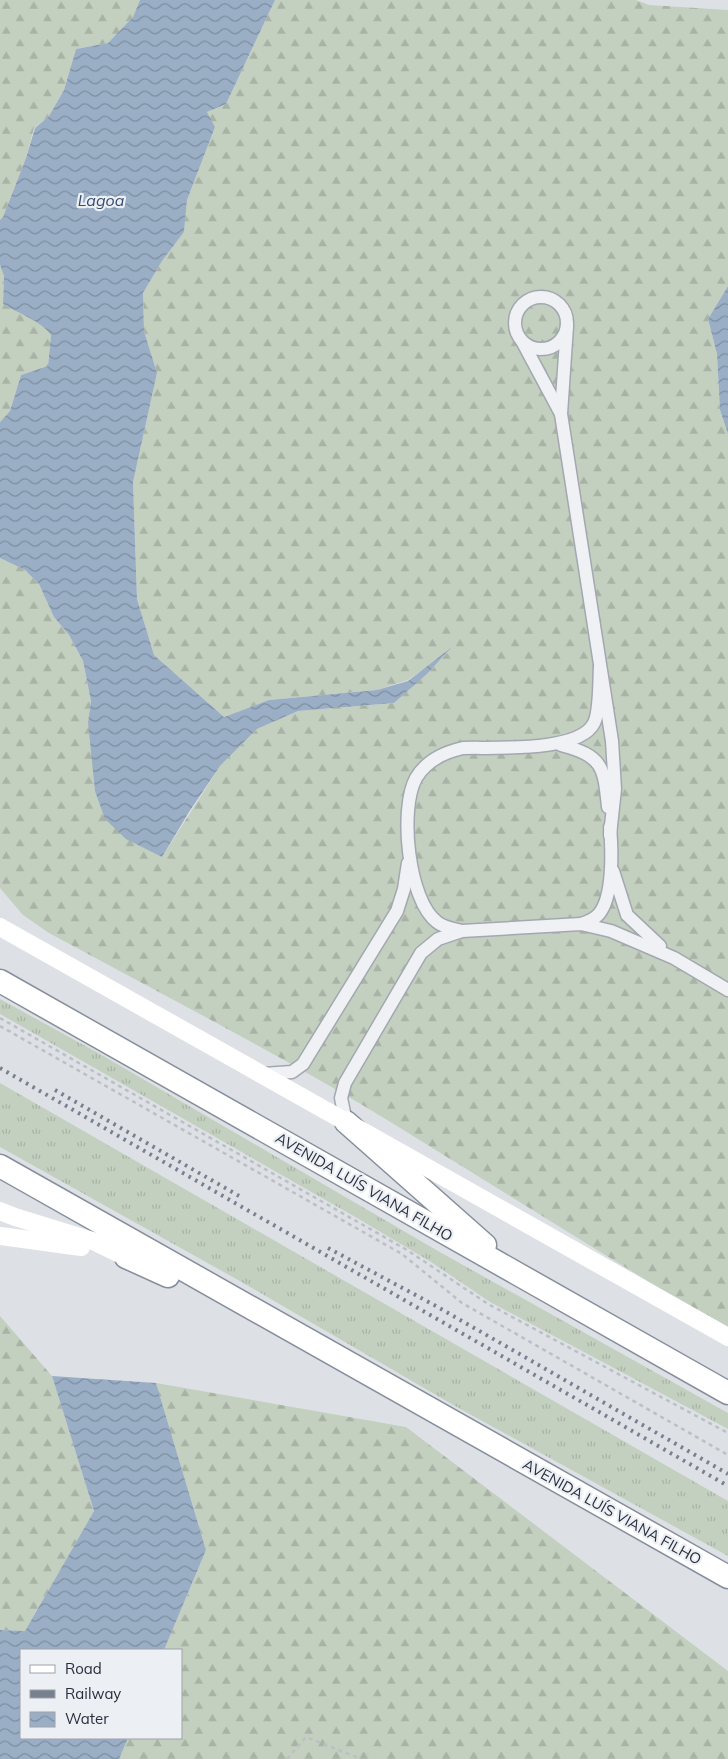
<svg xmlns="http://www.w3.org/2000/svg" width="728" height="1759" font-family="Mulish,sans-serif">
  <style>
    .grass { fill: url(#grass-tufts) }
    .forest { fill: url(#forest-firs) }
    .water { fill: url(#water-waves) }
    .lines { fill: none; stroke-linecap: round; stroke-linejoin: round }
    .street-casing { stroke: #a3a8b0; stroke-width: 15 }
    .highway-casing { stroke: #868e9c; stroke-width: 25 }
    .path { stroke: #bcbfc5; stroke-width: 2.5; stroke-dasharray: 4 4; stroke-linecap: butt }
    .street { stroke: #f0f1f5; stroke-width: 12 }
    .secondary { stroke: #fff; stroke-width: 18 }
    .highway { stroke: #fff; stroke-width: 22 }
    .rail { stroke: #78808f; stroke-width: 4; stroke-dasharray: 2.5 5; stroke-linecap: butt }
    .labels { text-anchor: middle; stroke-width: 4.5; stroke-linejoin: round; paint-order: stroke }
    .street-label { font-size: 15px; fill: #282f3c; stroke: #eceff4 }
    .water-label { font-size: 16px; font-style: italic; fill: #344c6e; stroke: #eceff4 }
  </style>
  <defs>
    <pattern id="grass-tufts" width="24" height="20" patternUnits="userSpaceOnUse" patternTransform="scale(1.25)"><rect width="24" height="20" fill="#c3d0bf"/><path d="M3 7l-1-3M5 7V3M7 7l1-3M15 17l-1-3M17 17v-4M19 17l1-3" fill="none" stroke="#a8b3a5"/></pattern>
    <pattern id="forest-firs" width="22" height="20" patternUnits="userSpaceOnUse" patternTransform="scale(1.25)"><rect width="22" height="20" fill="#c3d0bf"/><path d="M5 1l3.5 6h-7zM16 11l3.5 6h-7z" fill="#a8b3a5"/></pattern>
    <pattern id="water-waves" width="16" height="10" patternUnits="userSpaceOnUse" patternTransform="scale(1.25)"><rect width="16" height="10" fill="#9aaec5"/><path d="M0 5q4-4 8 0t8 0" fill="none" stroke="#7e8ea1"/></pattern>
  </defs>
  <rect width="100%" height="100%" fill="#dde1e6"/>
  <g class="grass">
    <path d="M 0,999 L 100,1054 L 438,1251 L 728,1413 L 728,1429 L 490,1302 L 431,1262 L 357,1218 L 0,1014 Z"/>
    <path d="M 0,1083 L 728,1501 L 728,1556 L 455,1406 L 238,1280 L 0,1147 Z"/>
  </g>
  <g class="forest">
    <path d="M 0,0 L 140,0 L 133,17 L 108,43 L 76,49 L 64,90 L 49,116 L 34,128 L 26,158 L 3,217 L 0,220 Z"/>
    <path d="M 275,0 L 636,0 L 649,5 L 728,10 L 728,286 L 708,319 L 717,354 L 720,410 L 728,434 L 728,1329 C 605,1257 486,1180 364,1106 C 261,1045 154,990 49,933 L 23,915 L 0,888 L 0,558 L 25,570 L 39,584 L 54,617 L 69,635 L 83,661 L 91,701 L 88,722 L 162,857 L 220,766 L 257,729 L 298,711 L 394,703 L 427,674 L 449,651 L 408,680 L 377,690 L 269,700 L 224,717 L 154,655 L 137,599 L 133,482 L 157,373 L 144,331 L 143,293 L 162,261 L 184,232 L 187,200 L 215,127 L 207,112 L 226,104 Z"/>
    <path d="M 0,265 L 4,276 L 3,304 C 19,314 40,320 51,334 L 48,366 L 21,375 L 10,411 L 0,422 Z"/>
    <path d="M 0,1316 L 52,1376 L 94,1511 L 25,1631 L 0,1630 Z"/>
    <path d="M 156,1383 L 406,1427 L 728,1671 L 728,1759 L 119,1759 L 128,1738 L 181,1738 L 181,1650 L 164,1650 L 206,1550 Z"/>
  </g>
  <g class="water">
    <path d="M 140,0 L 275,0 L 226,104 L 207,112 L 215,127 L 187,200 L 184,232 L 162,261 L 143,293 L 144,331 L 157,373 L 133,482 L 137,599 L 154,655 L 224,717 L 269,700 L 377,690 L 408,681 L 452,647 L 427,674 L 394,703 L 298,711 L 257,729 L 220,766 L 189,812 L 162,857 L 126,839 L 105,819 L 95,791 L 88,722 L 91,701 L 83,661 L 69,635 L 54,617 L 39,584 L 25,570 L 0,558 L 0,422 L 10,411 L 21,375 L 48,366 L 51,335 C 40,320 19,314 3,304 L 4,276 L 0,265 L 0,220 L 3,217 L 26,158 L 35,128 L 49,116 L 64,90 L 76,49 L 108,43 L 133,17 Z"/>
    <path d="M 728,286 L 728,434 L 720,410 L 717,354 L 708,319 Z"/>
    <path d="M 52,1376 L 156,1383 L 206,1550 L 164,1650 L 21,1650 L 21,1738 L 128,1738 L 119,1759 L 0,1759 L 0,1630 L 25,1631 L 94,1511 Z"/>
  </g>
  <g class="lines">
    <g class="street-casing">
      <g id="street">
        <circle cx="541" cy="323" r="26"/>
        <path d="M 567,326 L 561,414 L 612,741 L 615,789 L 610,835"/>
        <path d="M 522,341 L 561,414"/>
        <path d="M 600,667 C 599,682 600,711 594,723 C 579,753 493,747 463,748 C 445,752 426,761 416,778 C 399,809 408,900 437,922 C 444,928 454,929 462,931 L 581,924 L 611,931 L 674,958 L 728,990"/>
        <path d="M 561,745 C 603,756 604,767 608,807"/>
        <path d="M 613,871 L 627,915 L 660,946"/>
        <path d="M 581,924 C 587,922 594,919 598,915 C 614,898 612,849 610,827"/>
        <path d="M 263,1074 L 292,1072 L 303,1064 L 397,911 L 404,889 L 408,863"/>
        <path d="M 346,1122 L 341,1098 L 345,1083 L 421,953 L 438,939 L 462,931"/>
      </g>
    </g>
    <g class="highway-casing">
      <g id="highway">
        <path d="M 0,981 L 728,1393"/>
        <path d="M 346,1122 L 485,1245"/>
        <path d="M 0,1166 L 728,1577"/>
        <path d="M 126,1257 L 168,1276"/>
      </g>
    </g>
    <g class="path">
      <path d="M 0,1018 L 407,1250 L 488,1304 L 728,1433"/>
      <path d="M 0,1026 L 402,1254 L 462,1303 L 728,1455"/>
      <path d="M 287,1759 L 306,1737 L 361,1759"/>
    </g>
    <use href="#street" class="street"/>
    <g class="secondary">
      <path d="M 0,927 L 728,1337"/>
      <path d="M 0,1211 L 15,1217 L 93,1241 L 126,1257"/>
      <path d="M 0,1236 L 81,1247"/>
    </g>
    <use href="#highway" class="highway"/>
    <g class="rail">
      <path d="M 0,1068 L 728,1486"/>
      <path d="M 55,1090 L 239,1196"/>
      <path d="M 328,1248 L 436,1306 L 728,1474"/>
    </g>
  </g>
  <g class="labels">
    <g class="street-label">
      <text transform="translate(364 1187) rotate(30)" y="5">AVENIDA LUÍS VIANA FILHO</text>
      <text transform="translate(612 1512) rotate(29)" y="5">AVENIDA LUÍS VIANA FILHO</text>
    </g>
    <g class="water-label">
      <text x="101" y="206">Lagoa</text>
    </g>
  </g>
  <rect x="20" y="1649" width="162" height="90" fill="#eceff4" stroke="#9ea2aa"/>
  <rect x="30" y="1665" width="25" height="8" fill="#ffffff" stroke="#9ea2aa"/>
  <text x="65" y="1674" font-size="15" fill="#282f3c">Road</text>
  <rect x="30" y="1690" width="25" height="8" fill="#78808f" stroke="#9ea2aa"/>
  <text x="65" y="1699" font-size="15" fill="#282f3c">Railway</text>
  <rect x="30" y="1712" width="25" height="15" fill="url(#water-waves)" stroke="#9ea2aa"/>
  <text x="65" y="1724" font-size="15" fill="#282f3c">Water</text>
</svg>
